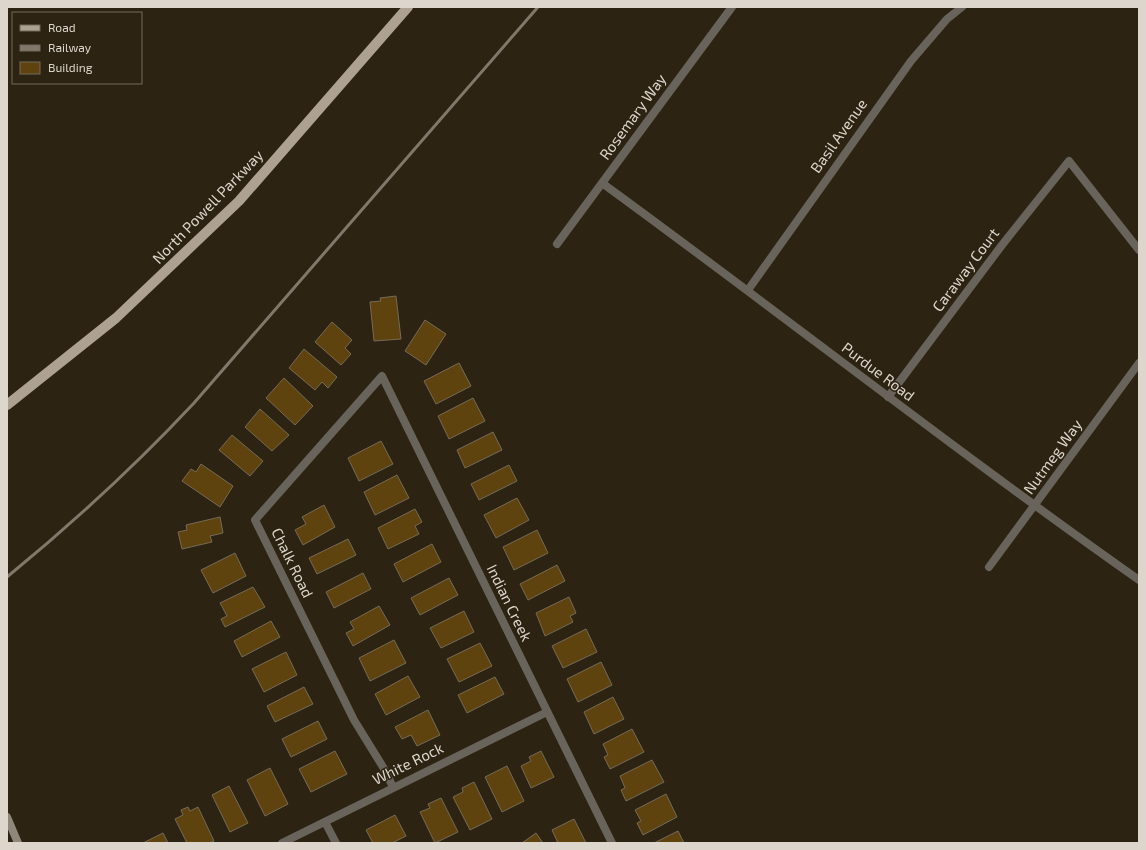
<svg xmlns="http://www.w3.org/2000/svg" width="1146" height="850" font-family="'Exo 2',sans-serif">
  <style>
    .building { fill: #5e430e; stroke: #766b58 }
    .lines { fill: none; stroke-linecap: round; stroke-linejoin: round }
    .street { stroke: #69645b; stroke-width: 8 }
    .secondary { stroke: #8f877a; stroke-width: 8 }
    .primary { stroke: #ada291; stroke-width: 10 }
    .rail { stroke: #81786b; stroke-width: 3 }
    .labels { text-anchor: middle; stroke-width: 3; stroke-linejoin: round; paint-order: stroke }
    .street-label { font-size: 15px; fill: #ddd6cc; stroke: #2d2312 }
  </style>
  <rect width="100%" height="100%" fill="#2d2312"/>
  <g class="building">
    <path d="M 396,296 L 401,339 L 374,341 L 370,302 L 381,301 L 380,298 Z"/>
    <path d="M 425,320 L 446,334 L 426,365 L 405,351 Z"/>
    <path d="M 332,322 L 352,340 L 345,348 L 351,354 L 341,365 L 315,342 Z"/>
    <path d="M 304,349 L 337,377 L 328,388 L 322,382 L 315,390 L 289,368 Z"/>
    <path d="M 459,363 L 471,386 L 436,404 L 424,381 Z"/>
    <path d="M 284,378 L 313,406 L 295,425 L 266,398 Z"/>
    <path d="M 473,398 L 485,421 L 449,439 L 438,416 Z"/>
    <path d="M 260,409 L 289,435 L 272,451 L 245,427 Z"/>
    <path d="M 493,432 L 502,450 L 465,468 L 457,450 Z"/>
    <path d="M 232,435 L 263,461 L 250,476 L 219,450 Z"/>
    <path d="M 381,441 L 393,464 L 359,481 L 348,458 Z"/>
    <path d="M 201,464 L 233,486 L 220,507 L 182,481 L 191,469 L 196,472 Z"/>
    <path d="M 509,465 L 517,481 L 479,500 L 471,484 Z"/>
    <path d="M 397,475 L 409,498 L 375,515 L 364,492 Z"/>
    <path d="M 517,498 L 529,520 L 496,538 L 484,515 Z"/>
    <path d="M 324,505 L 335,527 L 303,545 L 295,530 L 306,524 L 302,517 Z"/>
    <path d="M 415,509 L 422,522 L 415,526 L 419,534 L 388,549 L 378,528 Z"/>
    <path d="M 220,517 L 223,533 L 210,536 L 212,542 L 182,549 L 178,532 L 187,530 L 186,525 Z"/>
    <path d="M 537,530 L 548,553 L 514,570 L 503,547 Z"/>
    <path d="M 348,539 L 356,555 L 317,574 L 309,558 Z"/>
    <path d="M 432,544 L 441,562 L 403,582 L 394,564 Z"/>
    <path d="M 235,553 L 246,576 L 213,593 L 201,570 Z"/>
    <path d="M 557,565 L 565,581 L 528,600 L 520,584 Z"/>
    <path d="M 363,573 L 371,589 L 334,608 L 326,592 Z"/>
    <path d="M 449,578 L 458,595 L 420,615 L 411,598 Z"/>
    <path d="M 253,587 L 265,607 L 225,627 L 221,619 L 227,616 L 220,603 Z"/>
    <path d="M 569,597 L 576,613 L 570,616 L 573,622 L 545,636 L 536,613 Z"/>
    <path d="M 379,606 L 390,625 L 353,646 L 346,633 L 354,629 L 350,622 Z"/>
    <path d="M 464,611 L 474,632 L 441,648 L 430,628 Z"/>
    <path d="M 271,621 L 280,637 L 242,657 L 234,641 Z"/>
    <path d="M 586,629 L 597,652 L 563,668 L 552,646 Z"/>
    <path d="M 394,640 L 406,663 L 370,681 L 359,658 Z"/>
    <path d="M 480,643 L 492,666 L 459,682 L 447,659 Z"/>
    <path d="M 286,652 L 297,675 L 264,692 L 252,669 Z"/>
    <path d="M 601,662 L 612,685 L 578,702 L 567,679 Z"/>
    <path d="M 408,676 L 420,697 L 386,715 L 375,694 Z"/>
    <path d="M 495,677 L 504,694 L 467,713 L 458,695 Z"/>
    <path d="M 304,687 L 313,704 L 275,722 L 267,706 Z"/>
    <path d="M 613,697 L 624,719 L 594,734 L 584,712 Z"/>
    <path d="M 428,710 L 440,735 L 417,746 L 411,735 L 402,739 L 395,727 Z"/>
    <path d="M 318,721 L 327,739 L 291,757 L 282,739 Z"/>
    <path d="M 632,729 L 644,752 L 610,769 L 604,757 L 608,755 L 603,744 Z"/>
    <path d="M 335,751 L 347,774 L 311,792 L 299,769 Z"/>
    <path d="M 541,751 L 554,777 L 531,788 L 521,766 L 531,761 L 529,757 Z"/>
    <path d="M 652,760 L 664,782 L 626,801 L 621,790 L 625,788 L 620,776 Z"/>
    <path d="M 507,766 L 524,801 L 502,812 L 485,777 Z"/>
    <path d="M 270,768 L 288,804 L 265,816 L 247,780 Z"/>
    <path d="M 474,782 L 492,819 L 470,830 L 453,797 L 463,792 L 462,788 Z"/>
    <path d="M 229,786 L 248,823 L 230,832 L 212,795 Z"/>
    <path d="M 666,794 L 677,817 L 643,835 L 637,823 L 641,821 L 635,810 Z"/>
    <path d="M 441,798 L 458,832 L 435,843 L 420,812 L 430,808 L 428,804 Z"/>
    <path d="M 188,807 L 190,811 L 198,807 L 214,841 L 210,843 L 187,843 L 175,819 L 183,815 L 181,810 Z"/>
    <path d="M 395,815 L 406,836 L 392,843 L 373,843 L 366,830 Z"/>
    <path d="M 574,819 L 586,843 L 558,843 L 552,830 Z"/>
    <path d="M 678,831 L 684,843 L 654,843 Z"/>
    <path d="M 163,833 L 168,843 L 143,843 Z"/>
    <path d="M 536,833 L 543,843 L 522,843 Z"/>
  </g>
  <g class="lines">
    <g class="street">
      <path d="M 602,183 C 782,314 957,452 1139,580"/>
      <path d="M 557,244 L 732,7"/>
      <path d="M 748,290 L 911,61 L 947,19 L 962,7"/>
      <path d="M 888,397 L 1002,245 L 1069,161 L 1139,250"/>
      <path d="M 989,567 L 1139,363"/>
      <path d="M 393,787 L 383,767 L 354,720 L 255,520 L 382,376 L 612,843"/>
      <path d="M 325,822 L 336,843"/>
      <path d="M 282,843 L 547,712"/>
    </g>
    <path class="secondary" d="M 7,817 L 18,843"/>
    <path class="primary" d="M 7,405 L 116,318 L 239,201 L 408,7"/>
    <path class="rail" d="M 7,577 C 73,523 136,465 194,403 L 538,7"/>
  </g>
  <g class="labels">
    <g class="street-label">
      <text transform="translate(633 117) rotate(-54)" y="5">Rosemary Way</text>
      <text transform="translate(839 136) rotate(-55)" y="5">Basil Avenue</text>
      <text transform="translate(208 207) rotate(-46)" y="5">North Powell Parkway</text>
      <text transform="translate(966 270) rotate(-53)" y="5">Caraway Court</text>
      <text transform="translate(878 372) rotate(37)" y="5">Purdue Road</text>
      <text transform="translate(1053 457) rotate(-54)" y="5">Nutmeg Way</text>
      <text transform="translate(292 563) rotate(64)" y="5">Chalk Road</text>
      <text transform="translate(509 603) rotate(64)" y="5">Indian Creek</text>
      <text transform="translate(408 764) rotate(-26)" y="5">White Rock</text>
    </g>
  </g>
  <rect width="1146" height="850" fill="none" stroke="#ddd6cc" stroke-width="16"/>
  <rect x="12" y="12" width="130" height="72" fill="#2d2312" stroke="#736b5c"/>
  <rect x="20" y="25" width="20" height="6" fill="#ada291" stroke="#736b5c"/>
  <text x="48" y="32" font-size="12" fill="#ddd6cc">Road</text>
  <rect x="20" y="45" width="20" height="6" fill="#81786b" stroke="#736b5c"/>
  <text x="48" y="52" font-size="12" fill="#ddd6cc">Railway</text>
  <rect x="20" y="62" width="20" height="12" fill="#5e430e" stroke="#736b5c"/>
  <text x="48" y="72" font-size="12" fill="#ddd6cc">Building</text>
</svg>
